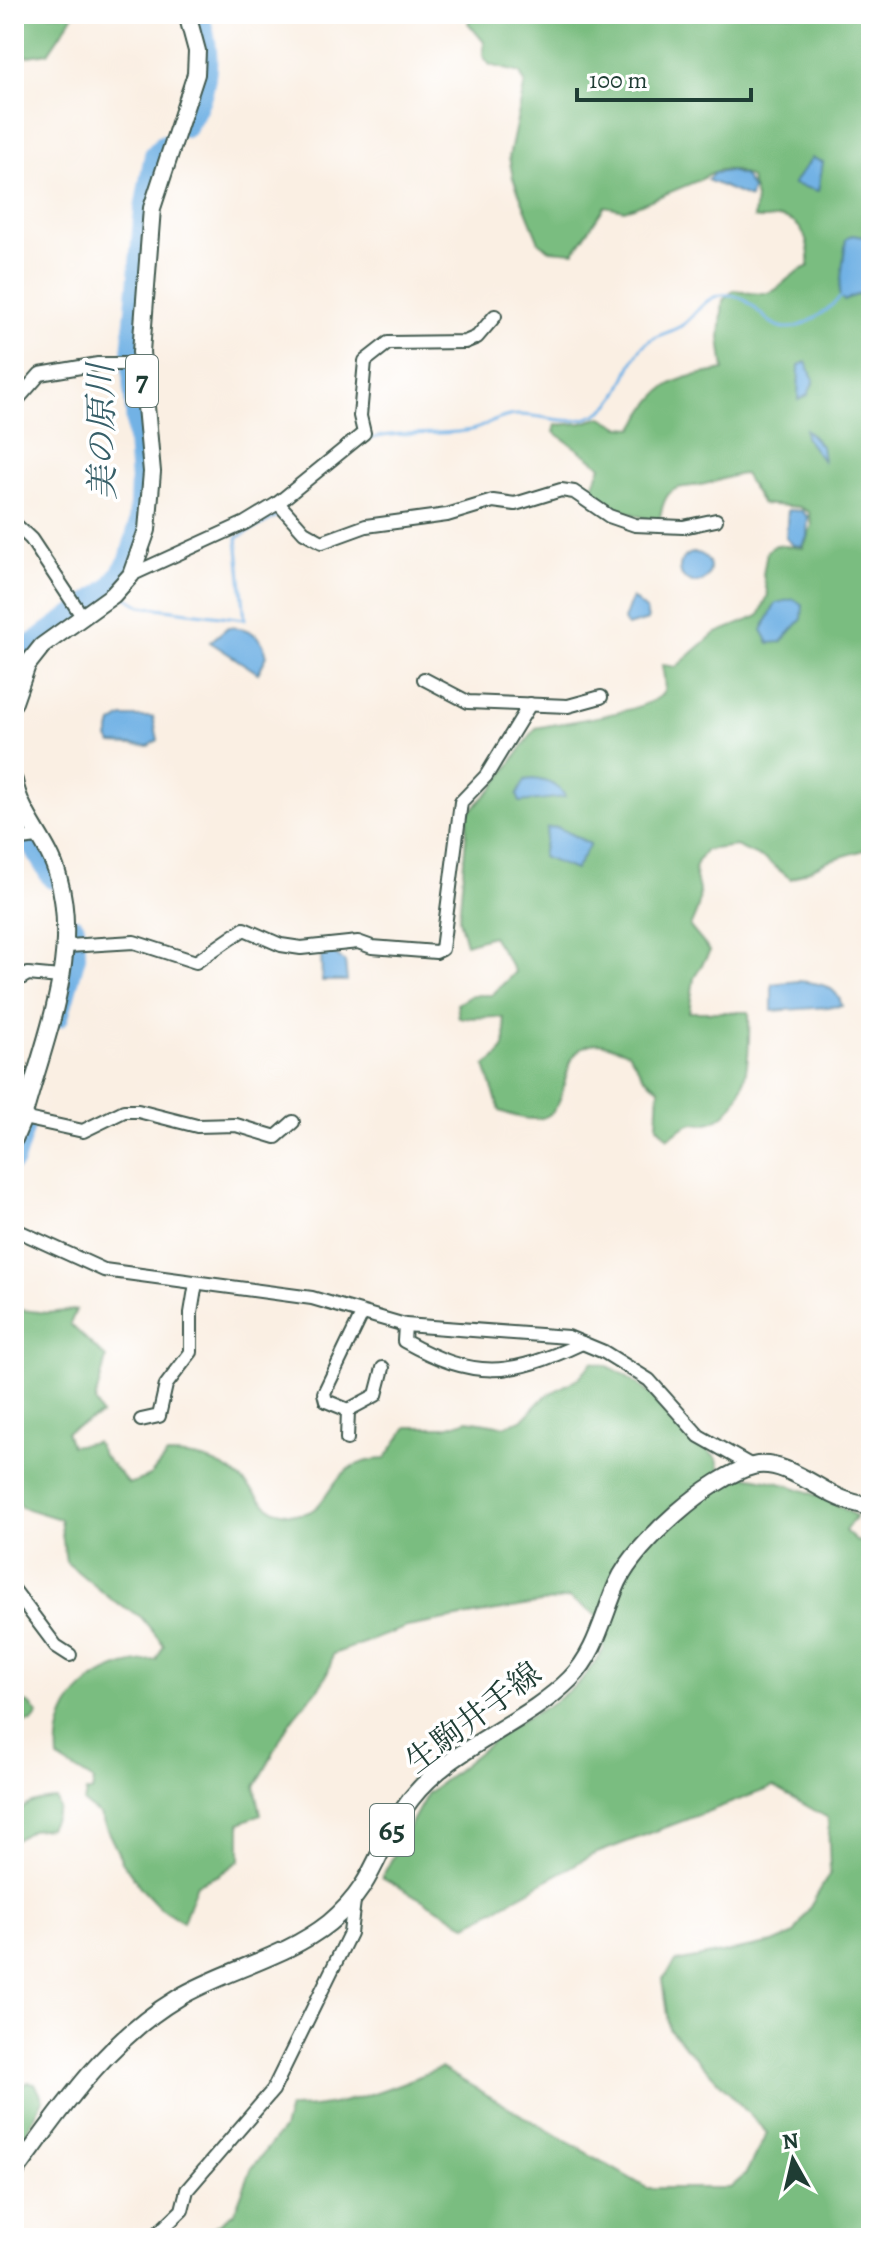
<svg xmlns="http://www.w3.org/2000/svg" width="885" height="2252" font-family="Alegreya,'Noto Serif JP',serif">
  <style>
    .forest { fill: #7abd80; stroke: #4c7d5a; stroke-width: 2 }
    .water { fill: #72b2e5; stroke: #48788c; stroke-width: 2 }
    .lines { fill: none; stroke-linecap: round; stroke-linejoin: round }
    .stream { stroke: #72b2e5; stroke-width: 3 }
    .river { stroke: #72b2e5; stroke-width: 20 }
    .minor-casing { stroke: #40584e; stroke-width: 16 }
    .major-casing { stroke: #40584e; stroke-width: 20 }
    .minor { stroke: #fff; stroke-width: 12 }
    .major { stroke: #fff; stroke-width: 16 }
    .labels { text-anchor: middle; stroke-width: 7; stroke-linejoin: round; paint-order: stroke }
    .shield { fill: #fff; stroke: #627771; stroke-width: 2 }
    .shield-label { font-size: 30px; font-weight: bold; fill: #1f3d34 }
    .street-label { font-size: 32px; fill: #1f3d34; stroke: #fff }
    .water-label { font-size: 34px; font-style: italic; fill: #386069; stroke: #fff }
  </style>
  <rect width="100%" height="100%" fill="#fff"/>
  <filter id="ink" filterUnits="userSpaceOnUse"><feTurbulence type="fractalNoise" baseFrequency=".0125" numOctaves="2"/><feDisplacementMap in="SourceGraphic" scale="16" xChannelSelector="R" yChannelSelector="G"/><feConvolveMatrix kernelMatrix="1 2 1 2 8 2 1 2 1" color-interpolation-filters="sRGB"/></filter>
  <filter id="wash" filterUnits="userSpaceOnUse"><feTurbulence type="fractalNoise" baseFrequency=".006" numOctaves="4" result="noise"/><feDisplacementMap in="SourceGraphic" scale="32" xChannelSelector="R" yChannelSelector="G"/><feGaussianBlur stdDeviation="1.8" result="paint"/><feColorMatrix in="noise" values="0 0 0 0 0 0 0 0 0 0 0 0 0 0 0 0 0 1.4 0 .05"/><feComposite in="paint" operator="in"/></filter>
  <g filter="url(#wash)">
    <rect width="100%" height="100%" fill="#faefe3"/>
    <g class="forest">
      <path d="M 14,14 L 74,14 L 48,53 L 28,56 L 14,52 Z"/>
      <path d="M 473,14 L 871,14 L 871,848 L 827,861 L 791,879 L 766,860 L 736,846 L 706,850 C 684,876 702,876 699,901 C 699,909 693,919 690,927 L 710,951 L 694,978 L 689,1012 L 749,1012 C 750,1046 751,1112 708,1123 C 704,1125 699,1123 695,1123 C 686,1123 676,1133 668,1138 L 657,1126 L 659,1088 L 644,1077 L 628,1052 C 619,1049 606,1043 598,1043 C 541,1046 592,1148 500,1111 L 485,1066 C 507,1053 508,1041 503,1017 L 459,1018 L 457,1004 L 472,995 L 492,995 L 515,972 L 492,936 L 466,944 L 459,919 L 468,813 L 493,788 L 536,728 C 558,723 657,711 664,691 C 666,684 663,672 662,665 L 676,667 L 714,634 L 759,616 L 768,595 L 763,575 L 767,551 L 776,545 L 803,548 L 812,525 L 809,512 L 799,507 L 762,504 L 744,474 C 732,475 724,479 713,482 C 681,492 666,476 659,523 L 608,506 L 591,492 L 601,466 L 554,432 L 556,425 L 582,423 L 602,417 L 620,427 L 634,428 C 662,381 671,379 724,370 L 720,338 L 723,300 L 734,290 C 788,302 769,283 809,266 C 810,246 805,221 781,218 C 771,217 764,221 754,218 L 756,198 L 750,178 C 734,168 717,166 702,179 L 634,207 L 624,210 L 605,206 L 574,252 L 550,250 L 539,242 L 513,178 L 509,157 L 525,83 L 520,73 L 490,65 L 483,56 L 484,42 L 468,23 Z"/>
      <path d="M 14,1309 L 47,1313 L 76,1310 L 70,1324 L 106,1358 L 95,1401 L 101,1415 L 66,1432 L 71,1446 L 96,1442 L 103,1455 L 129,1484 L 150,1476 L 167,1455 C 195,1455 219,1460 242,1480 C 263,1498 263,1513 297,1514 C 334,1515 323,1460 385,1459 L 407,1427 L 446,1427 L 468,1420 L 504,1426 L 522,1420 L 544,1397 L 580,1377 L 592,1362 C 635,1367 683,1430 717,1459 L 721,1473 C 770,1478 814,1489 856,1516 L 845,1531 L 856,1541 L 871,1544 L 871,2238 L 198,2238 L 234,2213 L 252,2167 L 283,2129 L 289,2108 C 342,2109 391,2087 441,2068 L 647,2188 L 730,2188 L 745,2175 L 767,2133 L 669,2029 L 662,1980 L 676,1962 L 773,1943 L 794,1934 L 830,1873 L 828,1818 L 773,1787 L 592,1855 L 467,1925 L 382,1877 L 427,1794 L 509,1728 L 554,1702 L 581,1681 L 604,1649 L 606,1621 L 569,1598 L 407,1627 L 333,1654 C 326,1689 313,1691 293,1718 C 278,1738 270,1765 255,1786 L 261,1814 L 240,1823 L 240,1860 L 219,1875 L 197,1884 L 183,1922 L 159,1907 L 141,1888 L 122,1861 L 100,1815 L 84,1803 L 86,1792 L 92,1792 L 94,1781 L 58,1759 C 53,1697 99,1663 156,1660 L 164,1645 L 141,1617 L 112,1600 L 66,1562 L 60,1519 L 21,1507 L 14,1492 Z"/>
      <path d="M 14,1699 L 30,1704 L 38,1714 L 32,1722 L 14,1724 Z"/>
      <path d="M 56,1799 L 59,1809 L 49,1828 L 31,1830 L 14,1841 C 14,1808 22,1801 56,1799 Z"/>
      <path d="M 28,2082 L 35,2083 L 43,2100 L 14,2156 L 14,2091 Z"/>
    </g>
    <g class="water">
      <path d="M 812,158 L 823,162 L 818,191 L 793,184 Z"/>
      <path d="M 729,171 L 744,176 L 752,189 L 750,198 L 707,180 L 714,173 Z"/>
      <path d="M 852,235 L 871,238 L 871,288 L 844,301 L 839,294 L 846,239 Z"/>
      <path d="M 806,362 L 814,380 L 808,395 L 798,400 L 799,365 Z"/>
      <path d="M 805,429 L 821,446 L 823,461 L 805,437 Z"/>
      <path d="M 788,510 L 802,511 L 808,517 L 807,537 L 802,546 L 793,545 L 786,538 Z"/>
      <circle cx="695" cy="568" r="15"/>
      <path d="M 632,598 L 646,610 L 648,620 L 627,626 L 624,620 Z"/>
      <path d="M 794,599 L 803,605 L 802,619 L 781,642 L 769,643 L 762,630 L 776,603 Z"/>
      <path d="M 228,627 C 248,627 263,635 267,656 L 258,673 L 210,642 Z"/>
      <path d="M 123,717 L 153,717 L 158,740 L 149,746 L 112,744 L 108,738 L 112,724 Z"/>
      <path d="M 533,779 C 544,780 561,785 565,797 L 520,802 L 517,795 L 525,780 Z"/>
      <path d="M 557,827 L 590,844 L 575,870 L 542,857 L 547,828 Z"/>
      <path d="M 330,951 L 345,962 L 347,981 L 322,981 L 321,952 Z"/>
      <path d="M 798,981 C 817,983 837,984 842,1006 L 772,1011 L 772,984 Z"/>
    </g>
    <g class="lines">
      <g class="stream">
        <path d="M 363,441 C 396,429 436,437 471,430 C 487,426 501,415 517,415 C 545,414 567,428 595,415 C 625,400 623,371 642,347 C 653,334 671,334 684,324 C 696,315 704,297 722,295 C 770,291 763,370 841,297"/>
        <path d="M 121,594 L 141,606 L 245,619 L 237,538 L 281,514"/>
      </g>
      <g class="river">
        <path d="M 186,127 C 209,94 214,51 198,14"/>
        <path d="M 14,672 L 26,648 L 111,587 L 129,560 L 138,526 L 140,482 L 131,354 L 144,209 L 154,155 L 164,144"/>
        <path d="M 14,815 L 52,879"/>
        <path d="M 59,1017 L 76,956 L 75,927"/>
        <path d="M 14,1161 L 27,1120"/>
      </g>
    </g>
  </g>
  <g filter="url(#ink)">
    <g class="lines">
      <g class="minor-casing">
        <g id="minor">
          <path d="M 14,399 L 18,399 L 40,374 L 98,364 L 141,364"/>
          <path d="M 278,503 L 304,532 L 322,542 L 366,526 L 447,515 L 493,501 L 515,504 L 561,490 L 574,492 L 609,516 L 635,525 L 683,527 L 716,520"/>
          <path d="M 14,523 L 31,539 L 82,616"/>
          <path d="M 131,575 L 245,523 L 278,503 L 364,433 L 360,416 L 365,361 L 388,343 L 465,342 L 477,337 L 495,316"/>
          <path d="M 424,679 L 468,702 L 568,706 L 601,697"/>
          <path d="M 14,840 L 37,837"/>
          <path d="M 68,946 L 134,942 L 196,962 L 244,929 L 281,945 L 301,948 L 358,942 L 372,947 L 436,952 L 442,949 L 461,802 L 486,776 L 530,704"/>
          <path d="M 14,982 L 28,974 L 60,977"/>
          <path d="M 23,1118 L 83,1131 L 124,1111 L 138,1111 L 197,1126 L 236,1125 L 276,1137 L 293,1122"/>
          <path d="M 14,1229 L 104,1270 L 312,1298 L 405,1325 L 568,1337 L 604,1352 L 649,1380 L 699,1436 L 752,1466"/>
          <path d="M 405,1325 L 404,1341 C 474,1380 510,1377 582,1343"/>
          <path d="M 348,1410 L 376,1395 L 383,1368"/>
          <path d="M 141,1420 L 159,1416 L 166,1385 L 191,1352 L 191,1313 L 196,1283"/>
          <path d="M 347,1439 L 348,1410 L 326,1401 L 324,1393 L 362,1314"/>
          <path d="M 14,1590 L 56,1646 L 70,1655"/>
          <path d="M 153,2238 L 182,2210 L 187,2190 L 273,2090 L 350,1933 L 354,1901"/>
        </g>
      </g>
      <g class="major-casing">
        <g id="major">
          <path d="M 14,702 L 27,665 L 42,646 L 113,595 L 131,575 L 147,530 L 152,472 L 141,352 L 152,208 L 196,74 L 197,51 L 187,14"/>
          <path d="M 14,781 C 21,817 49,842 58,876 C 81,956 44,1040 23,1118 L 14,1139"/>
          <path d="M 14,2174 C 62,2108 106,2041 178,1998 C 225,1970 285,1958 329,1923 C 379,1882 376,1844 411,1799 C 453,1745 523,1726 570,1679 C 597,1652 603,1615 618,1582 C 636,1543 711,1476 753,1466 C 780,1459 813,1485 836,1496 C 847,1502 860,1504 871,1507"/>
        </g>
      </g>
      <use href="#minor" class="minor"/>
      <use href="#major" class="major"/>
    </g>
  </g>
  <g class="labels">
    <g class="shield">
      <rect x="126" y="355" width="32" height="52" rx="6"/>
      <rect x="370" y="1804" width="44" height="52" rx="6"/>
    </g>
    <g class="shield-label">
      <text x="142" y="391">7</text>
      <text x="392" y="1840">65</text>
    </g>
    <g class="street-label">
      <text transform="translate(473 1717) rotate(-37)" y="11">生駒井手線</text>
    </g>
    <g class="water-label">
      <text transform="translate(101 432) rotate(-91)" y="12">美の原川</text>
    </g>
  </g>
  <rect width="885" height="2252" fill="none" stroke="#fff" stroke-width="48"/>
  <g transform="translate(793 2160) rotate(352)" stroke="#ffffff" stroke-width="6" paint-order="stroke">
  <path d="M0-6L14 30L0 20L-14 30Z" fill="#1f3d34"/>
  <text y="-12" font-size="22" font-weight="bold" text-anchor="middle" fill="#1f3d34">N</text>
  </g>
  <path d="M577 88v12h174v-12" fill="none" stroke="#1f3d34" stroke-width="4"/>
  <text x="589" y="88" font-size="24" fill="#1f3d34" stroke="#ffffff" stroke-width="6" paint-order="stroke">100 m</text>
</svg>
